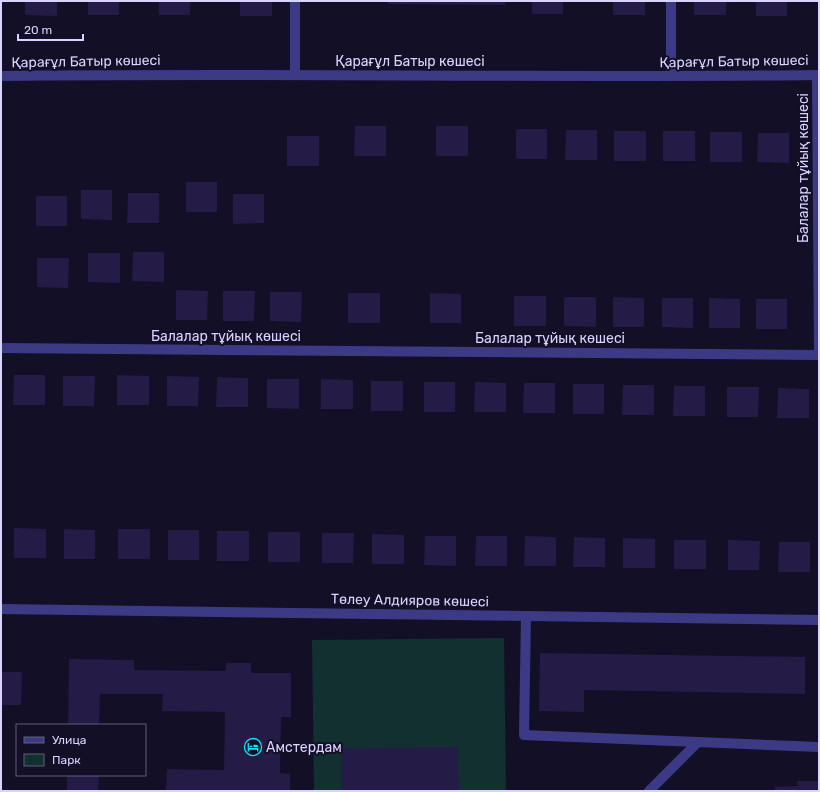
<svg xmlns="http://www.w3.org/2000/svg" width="820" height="792" font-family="Rubik,sans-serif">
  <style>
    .green { fill: #12302f }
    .building { fill: #241b47 }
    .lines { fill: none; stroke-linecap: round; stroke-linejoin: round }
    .minor { stroke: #3d3a85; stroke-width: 10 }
    .labels { text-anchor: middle; stroke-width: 4; stroke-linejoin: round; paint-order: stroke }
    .street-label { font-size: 14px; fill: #d9d4ff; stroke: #130f26 }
    .poi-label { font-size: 14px; fill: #d9d4ff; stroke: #130f26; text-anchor: start }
  </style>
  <rect width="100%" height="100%" fill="#130f26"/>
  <path class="green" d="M 504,638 L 506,791 L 314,791 L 312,640 Z"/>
  <g class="building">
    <path d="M 25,1 L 57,1 L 57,16 L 25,15 Z"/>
    <rect x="88" y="1" width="31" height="14"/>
    <rect x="159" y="1" width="31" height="14"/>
    <rect x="240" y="1" width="32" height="15"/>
    <path d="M 388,1 L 505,1 L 505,5 L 388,4 Z"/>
    <rect x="532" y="1" width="31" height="13"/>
    <rect x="613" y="1" width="32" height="14"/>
    <rect x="694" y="1" width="32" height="14"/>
    <rect x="756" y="1" width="31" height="15"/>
    <path d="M 355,126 L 386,126 L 386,156 L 354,156 Z"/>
    <rect x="436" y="126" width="32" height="30"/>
    <rect x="516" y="129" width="31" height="30"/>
    <path d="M 566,130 L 597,130 L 597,160 L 565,160 Z"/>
    <rect x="614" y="131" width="32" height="30"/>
    <rect x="663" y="131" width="32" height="30"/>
    <rect x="710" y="132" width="32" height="30"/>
    <path d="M 758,133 L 789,133 L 789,163 L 757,162 Z"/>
    <rect x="287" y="136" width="32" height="30"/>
    <rect x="186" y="182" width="31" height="30"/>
    <path d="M 81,190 L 112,190 L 112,220 L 81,219 Z"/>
    <path d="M 128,193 L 159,193 L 159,223 L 127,223 Z"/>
    <path d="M 233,194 L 264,194 L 264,223 L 233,224 Z"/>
    <rect x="36" y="196" width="31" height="30"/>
    <path d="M 133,252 L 164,252 L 164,282 L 132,281 Z"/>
    <path d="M 88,253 L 120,253 L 120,283 L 88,282 Z"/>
    <path d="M 37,258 L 69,258 L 68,288 L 37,287 Z"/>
    <path d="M 176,290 L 208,291 L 207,320 L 176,320 Z"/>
    <path d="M 223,291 L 255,291 L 254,321 L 223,321 Z"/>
    <path d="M 270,292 L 302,292 L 301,322 L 270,321 Z"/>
    <rect x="348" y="293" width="32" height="30"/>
    <path d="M 430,293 L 461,294 L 461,323 L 430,323 Z"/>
    <rect x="514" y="296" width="32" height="30"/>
    <path d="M 564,297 L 596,297 L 596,327 L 564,326 Z"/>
    <path d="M 613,297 L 644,298 L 644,327 L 613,327 Z"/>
    <path d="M 662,298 L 693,298 L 693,328 L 662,327 Z"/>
    <path d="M 709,298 L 740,299 L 740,328 L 709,328 Z"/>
    <rect x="756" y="299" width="31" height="30"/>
    <path d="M 14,375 L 45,375 L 45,405 L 13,405 Z"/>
    <path d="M 117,375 L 149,376 L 149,405 L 117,405 Z"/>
    <path d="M 63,376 L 95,376 L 94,406 L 63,406 Z"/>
    <path d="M 167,376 L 199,377 L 198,406 L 167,406 Z"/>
    <path d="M 217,377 L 248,378 L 248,407 L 216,407 Z"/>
    <path d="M 267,379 L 299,379 L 299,409 L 267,408 Z"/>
    <path d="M 321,379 L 353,380 L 353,409 L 321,409 Z"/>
    <rect x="371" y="381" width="32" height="30"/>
    <rect x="424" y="382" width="31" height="30"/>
    <path d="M 475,382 L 506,383 L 506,412 L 474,412 Z"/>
    <path d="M 524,383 L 555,383 L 555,413 L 523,413 Z"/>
    <rect x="573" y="384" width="31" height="30"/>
    <path d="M 623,385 L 654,385 L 654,415 L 622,415 Z"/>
    <path d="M 674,386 L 705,386 L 705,416 L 673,416 Z"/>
    <path d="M 727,387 L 759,387 L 758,417 L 727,417 Z"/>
    <path d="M 778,388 L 809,389 L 809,418 L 777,418 Z"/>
    <path d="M 14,528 L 46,529 L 46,558 L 14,558 Z"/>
    <path d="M 64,529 L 95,530 L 95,559 L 64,559 Z"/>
    <rect x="118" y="529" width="32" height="30"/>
    <rect x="168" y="530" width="31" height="30"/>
    <rect x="217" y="531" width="32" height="30"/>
    <rect x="268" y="532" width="32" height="30"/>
    <path d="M 322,533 L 354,533 L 353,563 L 322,563 Z"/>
    <path d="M 372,534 L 404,535 L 404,564 L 372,564 Z"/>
    <path d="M 425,536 L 456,536 L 456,566 L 424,565 Z"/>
    <path d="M 476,536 L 507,536 L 507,566 L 475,566 Z"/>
    <path d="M 525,536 L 556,537 L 556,566 L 524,566 Z"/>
    <path d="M 574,537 L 605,538 L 605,567 L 573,567 Z"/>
    <path d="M 623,538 L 655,539 L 655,568 L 623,568 Z"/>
    <rect x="674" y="540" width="32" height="29"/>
    <path d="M 728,540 L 760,541 L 759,570 L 728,570 Z"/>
    <path d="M 779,542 L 810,542 L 810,572 L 778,572 Z"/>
    <path d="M 540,653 L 805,657 L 805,694 L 584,690 L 584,712 L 539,711 Z"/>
    <path d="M 69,659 L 134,660 L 134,670 L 226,671 L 226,663 L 251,663 L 251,673 L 291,673 L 291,717 L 281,717 L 280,773 L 290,774 L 290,791 L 166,791 L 167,769 L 224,770 L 225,712 L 162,711 L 163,694 L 100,694 L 99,725 L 68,725 Z"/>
    <path d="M 1,672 L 22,672 L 21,705 L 1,705 Z"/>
    <path d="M 458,747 L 459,791 L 341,791 L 341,748 Z"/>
    <path d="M 67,775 L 99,775 L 98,791 L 67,791 Z"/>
    <path d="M 797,781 L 819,781 L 819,791 L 775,791 L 775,787 L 798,786 Z"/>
  </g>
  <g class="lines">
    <g class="minor">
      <path d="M 295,75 L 295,1"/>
      <path d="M 1,76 C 274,73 546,78 819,75"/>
      <path d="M 671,76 L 671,1"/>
      <path d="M 1,348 L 819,355 L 817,75"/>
      <path d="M 1,609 L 819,620"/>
      <path d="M 526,616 L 524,735 L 698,742"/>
      <path d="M 649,791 L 698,742 L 819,747"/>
    </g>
  </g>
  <defs>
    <g id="hotel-ring" transform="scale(0.9)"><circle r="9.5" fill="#130f26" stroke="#00e5ff" stroke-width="1.5"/><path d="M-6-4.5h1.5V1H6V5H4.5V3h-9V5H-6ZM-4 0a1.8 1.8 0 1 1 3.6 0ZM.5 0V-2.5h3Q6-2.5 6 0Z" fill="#00e5ff"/></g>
  </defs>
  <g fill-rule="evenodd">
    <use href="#hotel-ring" x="253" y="747"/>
  </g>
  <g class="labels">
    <g class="street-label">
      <text transform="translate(86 61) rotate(-1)" y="5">Қарағұл Батыр көшесі</text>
      <text x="410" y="66">Қарағұл Батыр көшесі</text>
      <text transform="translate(734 61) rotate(-1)" y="5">Қарағұл Батыр көшесі</text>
      <text transform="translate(803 168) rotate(-90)" y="5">Балалар тұйық көшесі</text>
      <text x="226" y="341">Балалар тұйық көшесі</text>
      <text x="550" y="343">Балалар тұйық көшесі</text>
      <text transform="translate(410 600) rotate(1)" y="5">Төлеу Алдияров көшесі</text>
    </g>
    <g class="poi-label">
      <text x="266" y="752">Амстердам</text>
    </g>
  </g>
  <rect width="820" height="792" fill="none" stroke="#d9d4ff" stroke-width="4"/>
  <rect x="16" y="724" width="130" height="52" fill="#130f26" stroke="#625e7d"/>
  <rect x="24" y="737" width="20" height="6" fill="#3d3a85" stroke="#625e7d"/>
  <text x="52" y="744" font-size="12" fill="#d9d4ff">Улица</text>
  <rect x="24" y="754" width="20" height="12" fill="#12302f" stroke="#625e7d"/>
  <text x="52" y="764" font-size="12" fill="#d9d4ff">Парк</text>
  <path d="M18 34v6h65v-6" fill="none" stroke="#d9d4ff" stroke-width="2"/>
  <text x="24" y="34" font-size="12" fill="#d9d4ff" stroke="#130f26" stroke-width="3" paint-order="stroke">20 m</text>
</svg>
